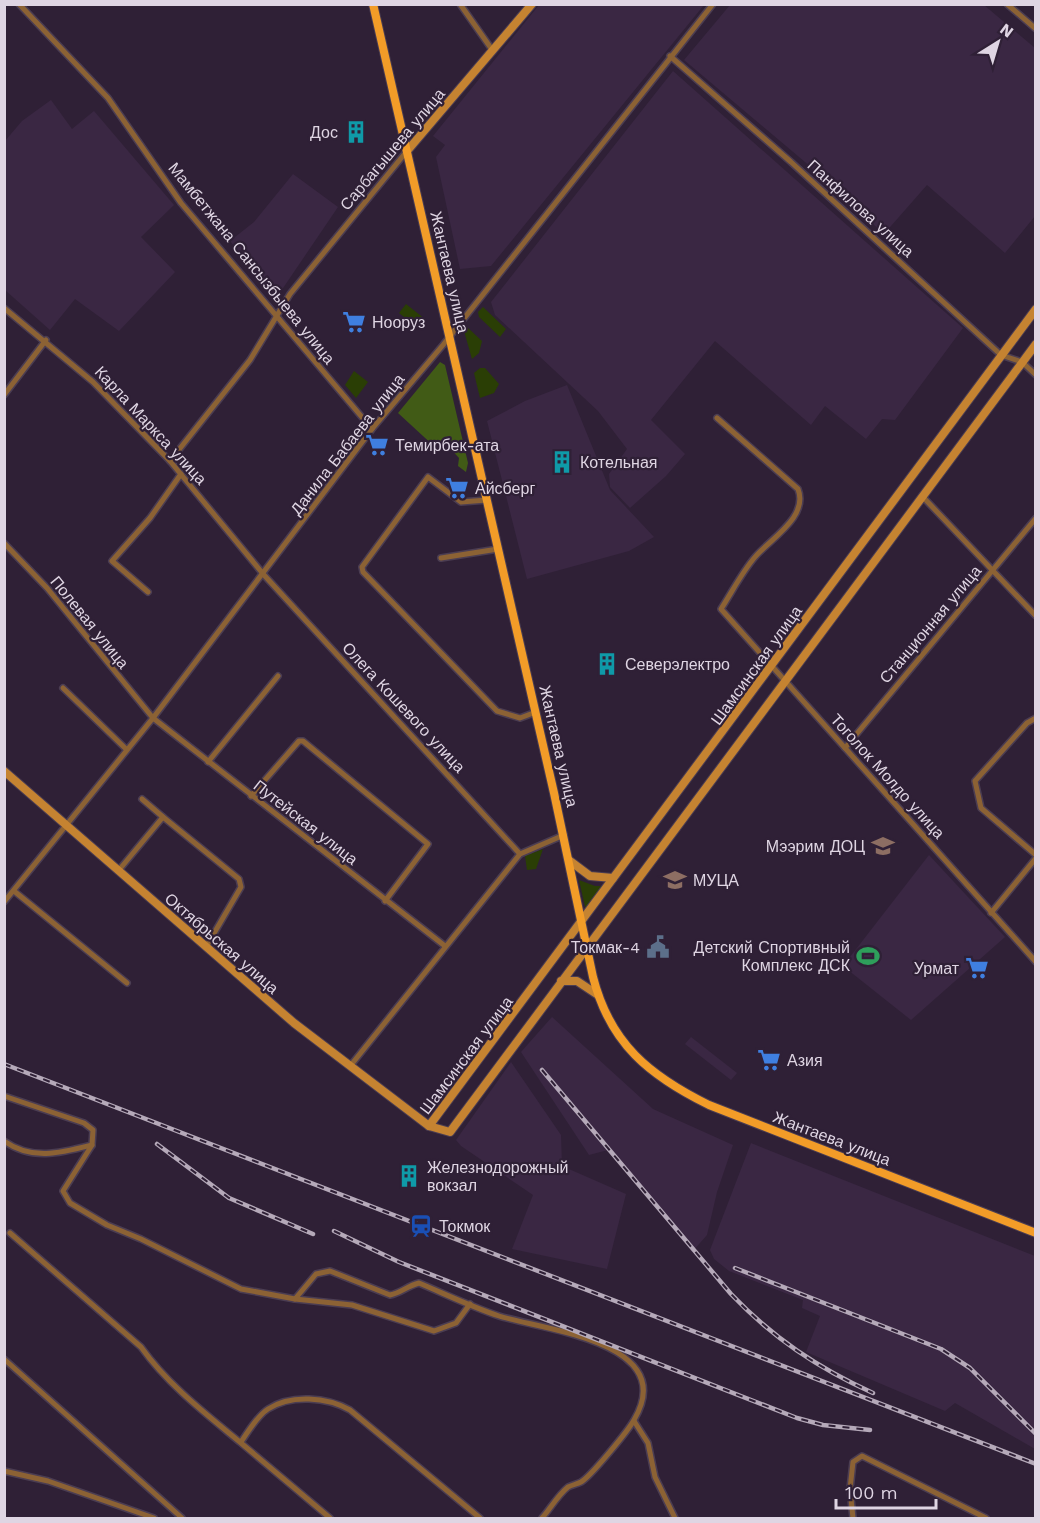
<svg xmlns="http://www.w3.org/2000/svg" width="1040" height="1523" font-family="'Work Sans',sans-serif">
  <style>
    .built { fill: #3a2743 }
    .green { fill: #2a3e05 }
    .forest { fill: #415b16 }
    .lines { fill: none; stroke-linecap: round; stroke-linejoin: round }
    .street-casing { stroke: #4b3d52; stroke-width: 8 }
    .secondary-casing { stroke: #4b3d52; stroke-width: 10 }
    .primary-casing { stroke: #4b3d52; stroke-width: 10 }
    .street { stroke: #8c6234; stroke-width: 5 }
    .secondary { stroke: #c58331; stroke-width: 8 }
    .primary { stroke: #f29c28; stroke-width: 8 }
    .rail-casing { stroke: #b5a9b9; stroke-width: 4.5 }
    .rail { stroke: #2f2036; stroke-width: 2; stroke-dasharray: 7; stroke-linecap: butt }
    .labels { text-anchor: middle; stroke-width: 4.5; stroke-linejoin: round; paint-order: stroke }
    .poi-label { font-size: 16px; fill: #dfd5e3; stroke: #2f2036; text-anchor: start }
    .street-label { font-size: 16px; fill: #dfd5e3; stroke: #2f2036 }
  </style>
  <rect width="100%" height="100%" fill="#2f2036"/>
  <g class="built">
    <path d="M 539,5 L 704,5 L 491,266 L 460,269 L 436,157 L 445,145 L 433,136 Z"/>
    <path d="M 730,5 L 984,5 L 1035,48 L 1035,216 L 1005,253 L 927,185 L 884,234 L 805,162 L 684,60 Z"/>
    <path d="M 673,71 L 963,328 L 895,420 L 882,419 L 866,439 L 825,406 L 811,425 L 715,341 L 651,420 L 685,454 L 666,476 L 630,508 L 610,487 L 609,474 L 627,449 L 598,411 L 495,315 L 491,302 Z"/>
    <path d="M 51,100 L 72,129 L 94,111 L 174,205 L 141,237 L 175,272 L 119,331 L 75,299 L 50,330 L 5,290 L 5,141 L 22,121 Z"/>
    <path d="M 293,174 L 338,207 L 277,297 L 230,241 L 254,222 Z"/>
    <path d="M 567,385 L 610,490 L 654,537 L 629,551 L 527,579 L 487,421 L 525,401 Z"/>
    <path d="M 929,855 L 1005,937 L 911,1020 L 843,966 Z"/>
    <path d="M 552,1017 L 653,1109 L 733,1145 L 717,1192 L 707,1235 L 692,1252 L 608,1150 L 589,1155 L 521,1052 Z"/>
    <path d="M 691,1037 L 737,1073 L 731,1080 L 685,1044 Z"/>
    <path d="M 511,1062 L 561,1135 L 562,1166 L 626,1194 L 607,1269 L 512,1249 L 533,1195 L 461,1146 L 456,1140 Z"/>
    <path d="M 751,1143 L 1035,1256 L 1035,1449 L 955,1403 L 945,1411 L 806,1352 L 820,1316 L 802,1308 L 803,1300 L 729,1271 L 714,1259 L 710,1250 Z"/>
  </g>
  <g class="green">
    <path d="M 406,304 L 425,319 L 418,328 L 399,313 Z"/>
    <path d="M 483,307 L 506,329 L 500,337 L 479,317 L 478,312 Z"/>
    <path d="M 467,327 L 482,341 L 479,353 L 472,359 L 464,331 Z"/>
    <path d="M 480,368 L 485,368 L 499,384 L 494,393 L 480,398 L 474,373 Z"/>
    <path d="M 354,371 L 368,382 L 356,398 L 345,385 Z"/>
    <path d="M 543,849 L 536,869 L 527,870 L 525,856 Z"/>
    <path d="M 579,880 L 595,886 L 604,886 L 586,911 Z"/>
  </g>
  <path class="forest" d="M 440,362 L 445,365 L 468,463 L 466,472 L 458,466 L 459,458 L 448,446 L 436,448 L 398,413 Z"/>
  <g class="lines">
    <g class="street-casing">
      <g id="street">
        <path d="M 19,4 L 108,98 L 181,203 L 372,429"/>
        <path d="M 460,4 L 493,51"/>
        <path d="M 1007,4 L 1036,29"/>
        <path d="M 670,56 L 791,162 L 1001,355 L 1022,362 L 1036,375"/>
        <path d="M 4,308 L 93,382 L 170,461 L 264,575 L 520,854"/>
        <path d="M 4,395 L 46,340"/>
        <path d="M 717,418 L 798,489 C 809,517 770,539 755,557 C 742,572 732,592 721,609 L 1036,962"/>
        <path d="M 170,461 L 250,360 L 290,294 L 407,151"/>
        <path d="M 922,496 L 1036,616"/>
        <path d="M 487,500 L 461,502 L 428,477 L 362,567 L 363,572 L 497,711 L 520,718 L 536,712"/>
        <path d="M 4,543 L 47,588 L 153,718 L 445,946"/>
        <path d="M 441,558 L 498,549"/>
        <path d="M 148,592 L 112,561 L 150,518 L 181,474"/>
        <path d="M 63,688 L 126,749"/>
        <path d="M 1036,718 L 1027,723 L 975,781 L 981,808 L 1036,855"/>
        <path d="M 845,748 L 1036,518"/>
        <path d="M 208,762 L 278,676"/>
        <path d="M 251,796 L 299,741 L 303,741 L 428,844 L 385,901"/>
        <path d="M 142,799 L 163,817"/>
        <path d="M 119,870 L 163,817 L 239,879 L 241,887 L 206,947"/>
        <path d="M 14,891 L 127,983"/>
        <path d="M 4,902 L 153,718 L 372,429 L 443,345 L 713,4"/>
        <path d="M 991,913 L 1036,858"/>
        <path d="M 351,1065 L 520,854 L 564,835"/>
        <path d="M 4,1096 L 84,1123 L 93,1130 L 92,1145 L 63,1191 L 70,1203 L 107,1225 L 141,1239 L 241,1289 L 295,1299 L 316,1274 L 330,1271 L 390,1295 C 401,1293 407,1286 419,1283 C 445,1294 472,1307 499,1316 C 544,1330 680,1342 634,1420 C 628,1431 591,1476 581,1482 C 577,1484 572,1485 568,1487 C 558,1495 550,1509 542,1518"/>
        <path d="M 4,1141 C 32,1161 61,1153 92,1145"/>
        <path d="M 10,1233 L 141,1347 C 168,1385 206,1414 241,1443 C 271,1468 300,1493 330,1518"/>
        <path d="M 295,1299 L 352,1305 L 434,1331 L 456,1323 L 470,1304"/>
        <path d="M 4,1359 L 182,1518"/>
        <path d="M 634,1421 L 648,1443 L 655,1477 L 675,1518"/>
        <path d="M 241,1442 C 248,1432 257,1416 268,1409 C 291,1394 327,1397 350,1410 L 480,1518"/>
        <path d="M 4,1471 L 48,1481 L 154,1518"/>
        <path d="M 853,1518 L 850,1489 L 853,1462 L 862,1456 L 986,1518"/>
      </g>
    </g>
    <g class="secondary-casing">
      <g id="secondary">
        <path d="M 407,151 L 532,4"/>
        <path d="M 4,771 L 294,1023 L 429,1126 L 450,1132 L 1036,344"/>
        <path d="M 570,861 L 590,876 L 613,878"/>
        <path d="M 561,981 L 577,981 L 598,995"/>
        <path d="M 429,1126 L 1036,309"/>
      </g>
    </g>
    <g class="primary-casing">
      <path id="primary" d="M 373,4 L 554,793 L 593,977 C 610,1044 650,1076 709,1105 L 1036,1233"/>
    </g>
    <use href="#street" class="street"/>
    <use href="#secondary" class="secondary"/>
    <use href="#primary" class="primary"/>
    <g class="rail-casing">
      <g id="rail">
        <path d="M 4,1064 L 1036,1464"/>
        <path d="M 542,1070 L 731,1294 C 773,1338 818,1368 873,1393"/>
        <path d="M 157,1144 L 229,1198 L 313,1234"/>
        <path d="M 334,1231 L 399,1262 L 797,1418 L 823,1425 L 870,1430"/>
        <path d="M 735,1268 L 941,1349 L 970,1368 L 1036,1434"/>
      </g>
    </g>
    <use href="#rail" class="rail"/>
  </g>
  <defs>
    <g id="building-bare" transform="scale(1.8)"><path d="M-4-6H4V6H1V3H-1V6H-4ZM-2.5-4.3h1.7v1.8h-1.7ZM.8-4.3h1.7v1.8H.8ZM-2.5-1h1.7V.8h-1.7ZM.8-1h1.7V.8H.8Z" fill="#0f9aa8" stroke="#2f2036" stroke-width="2.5" paint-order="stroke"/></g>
    <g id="supermarket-bare" transform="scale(1.8)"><path d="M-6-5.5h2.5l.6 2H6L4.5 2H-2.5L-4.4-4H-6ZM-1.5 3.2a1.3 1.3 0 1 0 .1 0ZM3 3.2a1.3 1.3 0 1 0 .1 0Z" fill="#3f7fe0" stroke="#2f2036" stroke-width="2.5" paint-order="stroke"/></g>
    <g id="school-bare" transform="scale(1.8)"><path d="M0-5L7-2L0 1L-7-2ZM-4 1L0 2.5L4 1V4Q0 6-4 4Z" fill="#8d6e63" stroke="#2f2036" stroke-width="2.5" paint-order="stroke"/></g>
    <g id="university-bare" transform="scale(1.8)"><path d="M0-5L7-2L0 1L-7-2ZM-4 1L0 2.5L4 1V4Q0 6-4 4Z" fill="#8d6e63" stroke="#2f2036" stroke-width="2.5" paint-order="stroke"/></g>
    <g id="civic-bare" transform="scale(1.8)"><path d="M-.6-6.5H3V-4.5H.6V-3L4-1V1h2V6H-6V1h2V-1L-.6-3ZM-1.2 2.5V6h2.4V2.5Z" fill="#5c6f8a" stroke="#2f2036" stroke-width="2.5" paint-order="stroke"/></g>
    <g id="stadium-bare" transform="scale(1.8)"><path d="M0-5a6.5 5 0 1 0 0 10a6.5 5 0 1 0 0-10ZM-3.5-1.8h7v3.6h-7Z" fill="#2e9e5b" stroke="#2f2036" stroke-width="2.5" paint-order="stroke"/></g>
    <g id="station-bare" transform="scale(1.8)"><path d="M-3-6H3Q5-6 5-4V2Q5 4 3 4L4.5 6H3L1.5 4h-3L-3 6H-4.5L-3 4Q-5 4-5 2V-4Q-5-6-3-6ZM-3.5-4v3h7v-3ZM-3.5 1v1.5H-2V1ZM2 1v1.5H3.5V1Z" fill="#1a4fb4" stroke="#2f2036" stroke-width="2.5" paint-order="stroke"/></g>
  </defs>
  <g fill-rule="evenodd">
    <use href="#building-bare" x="356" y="132"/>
    <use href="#supermarket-bare" x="354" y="322"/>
    <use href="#supermarket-bare" x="377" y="445"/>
    <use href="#building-bare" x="562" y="462"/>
    <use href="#supermarket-bare" x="457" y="488"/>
    <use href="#building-bare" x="607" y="664"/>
    <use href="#school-bare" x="883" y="846"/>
    <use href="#university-bare" x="675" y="880"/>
    <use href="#civic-bare" x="658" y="947"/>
    <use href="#stadium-bare" x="868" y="956"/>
    <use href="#supermarket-bare" x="977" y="968"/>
    <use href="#supermarket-bare" x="769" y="1060"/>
    <use href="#building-bare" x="409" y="1176"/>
    <use href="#station-bare" x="421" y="1226"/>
  </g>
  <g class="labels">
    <g class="poi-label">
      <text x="338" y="138" text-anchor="end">Дос</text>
      <text x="372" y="328">Нооруз</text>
      <text x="395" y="451">Темирбек-ата</text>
      <text x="580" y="468">Котельная</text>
      <text x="475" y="494">Айсберг</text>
      <text x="625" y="670">Северэлектро</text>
      <text x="865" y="852" text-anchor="end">Мээрим ДОЦ</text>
      <text x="693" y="886">МУЦА</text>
      <text x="640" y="953" text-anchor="end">Токмак-4</text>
      <text x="850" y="953" text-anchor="end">Детский Спортивный<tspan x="850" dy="18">Комплекс ДСК</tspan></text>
      <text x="959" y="974" text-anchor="end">Урмат</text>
      <text x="787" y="1066">Азия</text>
      <text x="427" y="1173">Железнодорожный<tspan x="427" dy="18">вокзал</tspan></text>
      <text x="439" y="1232">Токмок</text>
    </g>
    <g class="street-label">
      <text transform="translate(392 149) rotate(-50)" y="6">Сарбагышева улица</text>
      <text transform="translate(861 208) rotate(42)" y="6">Панфилова улица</text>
      <text transform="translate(252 263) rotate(51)" y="6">Мамбетжана Сансызбыева улица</text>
      <text transform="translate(450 272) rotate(77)" y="6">Жантаева улица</text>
      <text transform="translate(151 425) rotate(47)" y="6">Карла Маркса улица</text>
      <text transform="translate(347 444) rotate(-52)" y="6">Данила Бабаева улица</text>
      <text transform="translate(90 622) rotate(51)" y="6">Полевая улица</text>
      <text transform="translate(930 624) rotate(-50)" y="6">Станционная улица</text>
      <text transform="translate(756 665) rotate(-54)" y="6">Шамсинская улица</text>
      <text transform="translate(404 707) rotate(47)" y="6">Олега Кошевого улица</text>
      <text transform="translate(559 746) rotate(77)" y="6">Жантаева улица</text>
      <text transform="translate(888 776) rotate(48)" y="6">Тоголок Молдо улица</text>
      <text transform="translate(306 822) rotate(38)" y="6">Путейская улица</text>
      <text transform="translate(222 943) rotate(41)" y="6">Октябрьская улица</text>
      <text transform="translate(466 1055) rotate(-53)" y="6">Шамсинская улица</text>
      <text transform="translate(832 1138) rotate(21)" y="6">Жантаева улица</text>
    </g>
  </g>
  <rect width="1040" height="1523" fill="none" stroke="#dfd5e3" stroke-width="12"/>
  <g transform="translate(998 42) rotate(37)" stroke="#2f2036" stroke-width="4.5" paint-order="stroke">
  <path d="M0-4.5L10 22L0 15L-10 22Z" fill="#dfd5e3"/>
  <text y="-9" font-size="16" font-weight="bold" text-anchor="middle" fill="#dfd5e3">N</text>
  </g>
  <path d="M836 1499v9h100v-9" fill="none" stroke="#dfd5e3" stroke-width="3"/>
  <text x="845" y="1499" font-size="18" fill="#dfd5e3" stroke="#2f2036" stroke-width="4.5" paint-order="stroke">100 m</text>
</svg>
